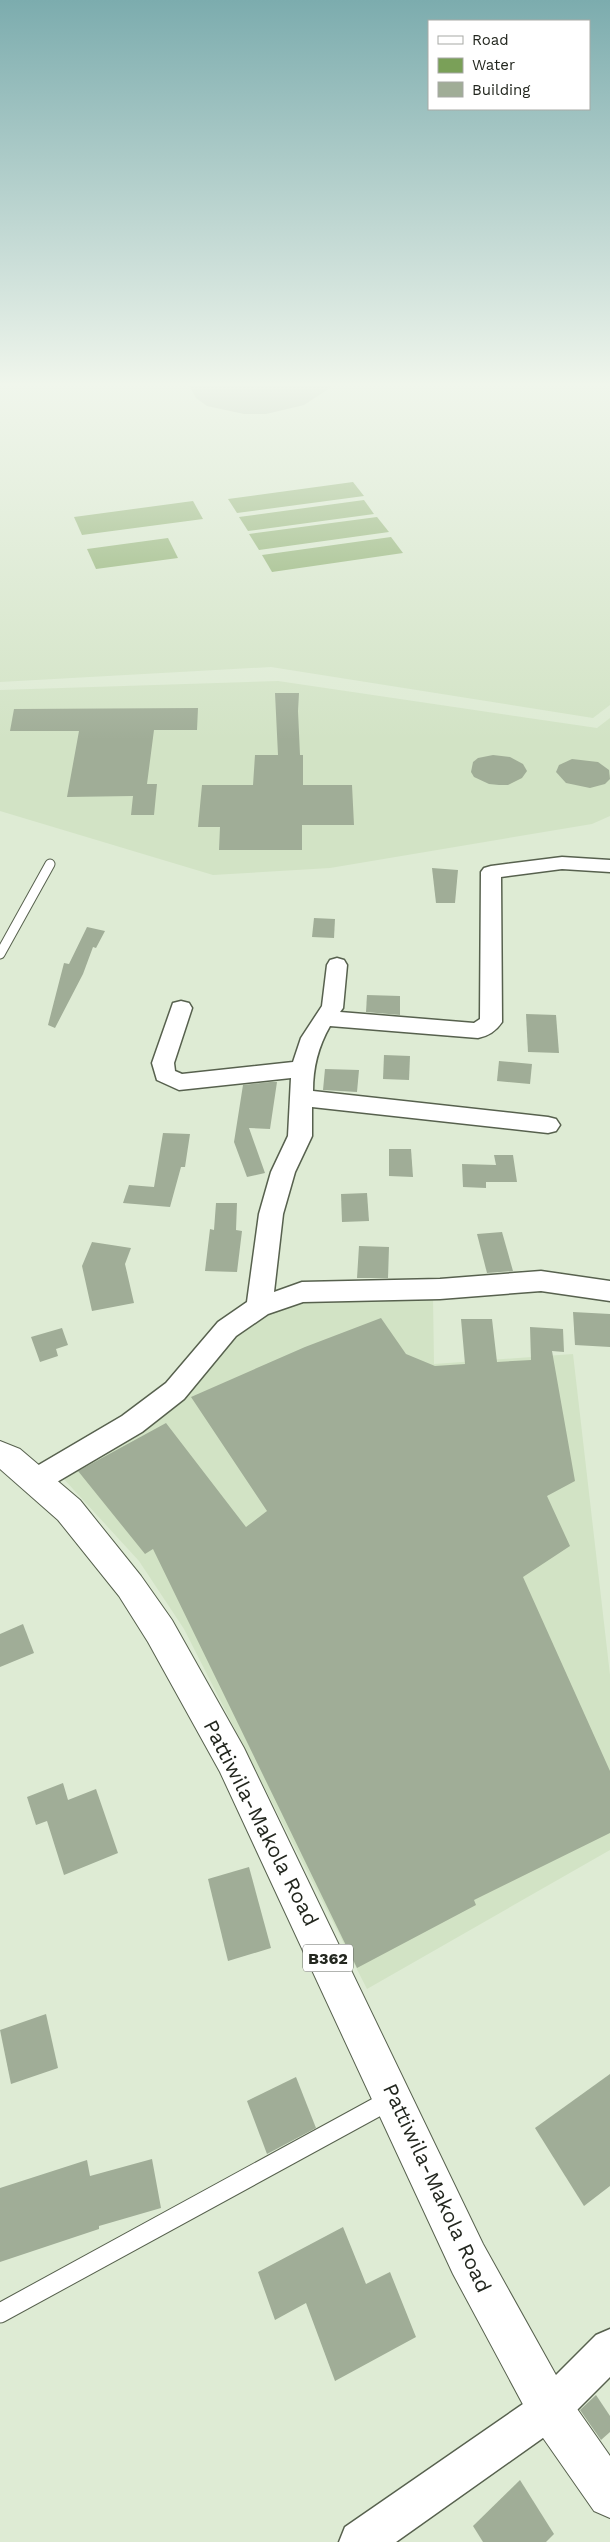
<svg xmlns="http://www.w3.org/2000/svg" width="610" height="2542" font-family="'Work Sans',sans-serif">
  <style>
    .built { fill: #d2e3c5 }
    .water { fill: #7aa058 }
    .building { fill: #a0ad97 }
    .lines { fill: none; stroke-linecap: round; stroke-linejoin: round }
    .lane-far1-casing { stroke: #57614e; stroke-width: 11 }
    .lane-casing { stroke: #57614e; stroke-width: 21 }
    .street-casing { stroke: #57614e; stroke-width: 3 }
    .primary-casing { stroke: #57614e; stroke-width: 2 }
    .lane-far1 { stroke: #fff; stroke-width: 9 }
    .lane { stroke: #fff; stroke-width: 19 }
    .street { fill: #fff; fill-rule: evenodd }
    .primary { fill: #fff; fill-rule: evenodd }
    .labels { text-anchor: middle; stroke-width: 4; stroke-linejoin: round; paint-order: stroke }
    .shield { fill: #fff; stroke: #656862; stroke-width: 1 }
    .shield-label { font-size: 16px; font-weight: bold; fill: #23271f }
    .near-street-label { font-size: 21px; fill: #23271f; stroke: #fff }
  </style>
  <rect width="100%" height="100%" fill="#deebd4"/>
  <g class="built">
    <path d="M 0,384 L 610,384 L 610,705 L 593,718 L 271,667 L 0,682 Z"/>
    <path d="M 278,681 L 597,728 L 610,718 L 610,816 L 592,824 L 330,868 L 213,875 L 0,811 L 0,690 Z"/>
    <path d="M 433,1297 L 434,1364 L 573,1354 L 610,1675 L 610,1850 L 367,1989 L 184,1629 L 139,1561 L 62,1477 L 248,1320 L 276,1303 Z"/>
  </g>
  <g class="water">
    <path d="M 353,482 L 364,496 L 237,513 L 228,499 Z"/>
    <path d="M 364,500 L 374,514 L 248,531 L 239,517 Z"/>
    <path d="M 193,501 L 203,519 L 82,535 L 74,517 Z"/>
    <path d="M 377,517 L 389,532 L 259,550 L 249,534 Z"/>
    <path d="M 391,537 L 403,553 L 272,572 L 262,555 Z"/>
    <path d="M 168,538 L 178,558 L 96,569 L 87,549 Z"/>
  </g>
  <g class="building">
    <path d="M 188,384 L 336,384 L 304,405 L 266,414 L 244,414 L 207,406 L 196,398 Z"/>
    <path d="M 275,693 L 299,693 L 298,711 L 300,755 L 303,755 L 303,785 L 352,785 L 354,825 L 302,825 L 302,850 L 219,850 L 220,827 L 198,827 L 202,785 L 253,785 L 255,755 L 278,755 Z"/>
    <path d="M 198,708 L 197,730 L 154,730 L 147,784 L 157,784 L 154,815 L 131,815 L 133,796 L 67,797 L 79,731 L 10,731 L 14,709 Z"/>
    <path d="M 493,755 L 510,757 L 523,764 L 527,771 L 522,778 L 508,785 L 499,785 L 489,784 L 474,777 L 471,772 L 473,762 L 478,758 Z"/>
    <path d="M 572,759 L 598,762 L 609,770 L 610,779 L 605,784 L 590,788 L 566,783 L 556,772 L 559,765 Z"/>
    <path d="M 432,868 L 458,870 L 455,903 L 436,903 Z"/>
    <path d="M 314,918 L 335,919 L 334,938 L 312,937 Z"/>
    <path d="M 87,927 L 105,931 L 96,948 L 93,947 L 83,974 L 55,1028 L 48,1025 L 64,963 L 69,964 Z"/>
    <path d="M 367,995 L 400,996 L 400,1015 L 366,1012 Z"/>
    <path d="M 526,1014 L 556,1015 L 559,1053 L 528,1052 Z"/>
    <path d="M 384,1055 L 410,1056 L 409,1080 L 383,1079 Z"/>
    <path d="M 499,1061 L 532,1064 L 530,1084 L 497,1081 Z"/>
    <path d="M 325,1069 L 359,1070 L 357,1092 L 323,1090 Z"/>
    <path d="M 270,1082 L 277,1082 L 270,1129 L 249,1128 L 265,1173 L 247,1177 L 234,1142 L 243,1085 Z"/>
    <path d="M 163,1133 L 190,1134 L 185,1167 L 181,1167 L 170,1207 L 123,1203 L 129,1185 L 154,1187 Z"/>
    <path d="M 389,1149 L 411,1149 L 413,1177 L 389,1176 Z"/>
    <path d="M 494,1155 L 513,1155 L 517,1182 L 486,1182 L 486,1188 L 463,1187 L 462,1164 L 496,1165 Z"/>
    <path d="M 367,1193 L 369,1221 L 342,1222 L 341,1194 Z"/>
    <path d="M 216,1203 L 237,1203 L 236,1230 L 242,1231 L 237,1272 L 205,1271 L 210,1229 L 214,1230 Z"/>
    <path d="M 502,1232 L 513,1271 L 487,1273 L 477,1234 Z"/>
    <path d="M 92,1242 L 131,1248 L 125,1264 L 134,1303 L 92,1311 L 82,1266 Z"/>
    <path d="M 359,1246 L 389,1247 L 388,1278 L 357,1278 Z"/>
    <path d="M 573,1312 L 610,1314 L 610,1347 L 575,1345 Z"/>
    <path d="M 381,1318 L 406,1354 L 435,1366 L 465,1364 L 461,1319 L 492,1319 L 497,1362 L 531,1360 L 530,1327 L 563,1329 L 564,1352 L 552,1351 L 575,1481 L 547,1496 L 570,1546 L 523,1577 L 610,1771 L 610,1833 L 474,1900 L 476,1905 L 357,1968 L 153,1549 L 145,1554 L 78,1471 L 166,1423 L 246,1527 L 267,1511 L 191,1397 L 305,1347 Z"/>
    <path d="M 62,1328 L 68,1345 L 56,1349 L 58,1356 L 40,1362 L 31,1337 Z"/>
    <path d="M 23,1624 L 34,1653 L 0,1667 L 0,1634 Z"/>
    <path d="M 63,1783 L 68,1800 L 96,1789 L 118,1853 L 64,1875 L 47,1821 L 36,1825 L 27,1797 Z"/>
    <path d="M 249,1867 L 271,1948 L 228,1961 L 208,1879 Z"/>
    <path d="M 46,2014 L 58,2068 L 11,2084 L 0,2030 Z"/>
    <path d="M 610,2074 L 610,2186 L 584,2206 L 535,2128 Z"/>
    <path d="M 296,2077 L 316,2128 L 267,2154 L 247,2101 Z"/>
    <path d="M 152,2159 L 161,2208 L 99,2226 L 99,2229 L 0,2262 L 0,2188 L 87,2160 L 90,2176 Z"/>
    <path d="M 343,2227 L 366,2284 L 390,2272 L 416,2337 L 335,2381 L 306,2303 L 275,2320 L 258,2272 Z"/>
    <path d="M 596,2395 L 610,2416 L 610,2432 L 601,2440 L 580,2410 Z"/>
    <path d="M 520,2480 L 554,2534 L 546,2542 L 483,2542 L 473,2526 Z"/>
  </g>
  <g class="lines">
    <g class="lane-far1-casing">
      <path id="lane-far1" d="M 0,954 L 50,864"/>
    </g>
    <g class="lane-casing">
      <path id="lane" d="M 0,2313 L 390,2100"/>
    </g>
    <g class="street-casing">
      <g id="street">
        <path d="M 562,857 L 610,860 L 610,872 L 562,869 L 501,877 L 502,1022 C 496,1031 488,1036 478,1038 L 330,1026 C 318,1047 313,1067 313,1091 L 548,1117 L 556,1119 L 560,1125 L 556,1131 L 548,1133 L 312,1107 L 312,1136 L 295,1172 L 283,1214 L 274,1292 L 302,1282 L 440,1279 L 541,1271 L 610,1281 L 610,1301 L 541,1291 L 440,1299 L 303,1302 L 268,1314 L 236,1336 L 184,1399 L 142,1432 L 45,1489 L 35,1493 L 25,1489 L 21,1481 L 25,1473 L 122,1416 L 166,1383 L 218,1322 L 247,1302 L 259,1214 L 271,1172 L 288,1136 L 291,1078 L 179,1090 L 157,1080 L 152,1063 L 173,1003 L 181,1001 L 189,1003 L 192,1008 L 174,1063 L 175,1071 L 182,1074 L 293,1062 L 301,1038 L 322,1006 L 327,965 L 330,960 L 337,958 L 344,960 L 347,965 L 343,1008 L 340,1012 L 474,1023 L 480,1019 L 481,872 L 484,868 L 491,866 Z"/>
        <path d="M 610,2329 L 610,2377 L 564,2423 L 396,2542 L 339,2542 L 345,2527 L 536,2395 L 596,2335 Z"/>
      </g>
    </g>
    <g class="primary-casing">
      <path id="primary" d="M 0,1441 L 20,1449 L 80,1500 L 141,1576 L 172,1620 L 244,1748 L 483,2244 L 566,2393 L 610,2456 L 610,2518 L 594,2511 L 534,2425 L 453,2274 L 220,1772 L 148,1642 L 119,1596 L 58,1520 L 0,1469 Z"/>
    </g>
    <use href="#lane-far1" class="lane-far1"/>
    <use href="#lane" class="lane"/>
    <use href="#street" class="street"/>
    <use href="#primary" class="primary"/>
  </g>
  <linearGradient id="sky" x2="0" y2="1"><stop stop-color="#7cacae"/><stop offset="0.52" stop-color="#f0f6ec"/><stop offset="1" stop-color="#f0f6ec" stop-opacity="0"/></linearGradient>
  <rect width="610" height="740" fill="url(#sky)"/>
  <g class="labels">
    <rect class="shield" x="303" y="1944.5" width="50" height="27" rx="4"/>
    <g class="shield-label">
      <text x="328" y="1964">B362</text>
    </g>
    <g class="near-street-label">
      <text transform="translate(261 1823) rotate(63)" y="7">Pattiwila-Makola Road</text>
      <text transform="translate(437 2188) rotate(65)" y="7">Pattiwila-Makola Road</text>
    </g>
  </g>
  <rect x="428" y="20" width="162" height="90" fill="#ffffff" stroke="#a7a9a5"/>
  <rect x="438" y="36" width="25" height="8" fill="#ffffff" stroke="#a7a9a5"/>
  <text x="472" y="45" font-size="15" fill="#23271f">Road</text>
  <rect x="438" y="58" width="25" height="15" fill="#7aa058" stroke="#a7a9a5"/>
  <text x="472" y="70" font-size="15" fill="#23271f">Water</text>
  <rect x="438" y="82" width="25" height="15" fill="#a0ad97" stroke="#a7a9a5"/>
  <text x="472" y="95" font-size="15" fill="#23271f">Building</text>
</svg>
